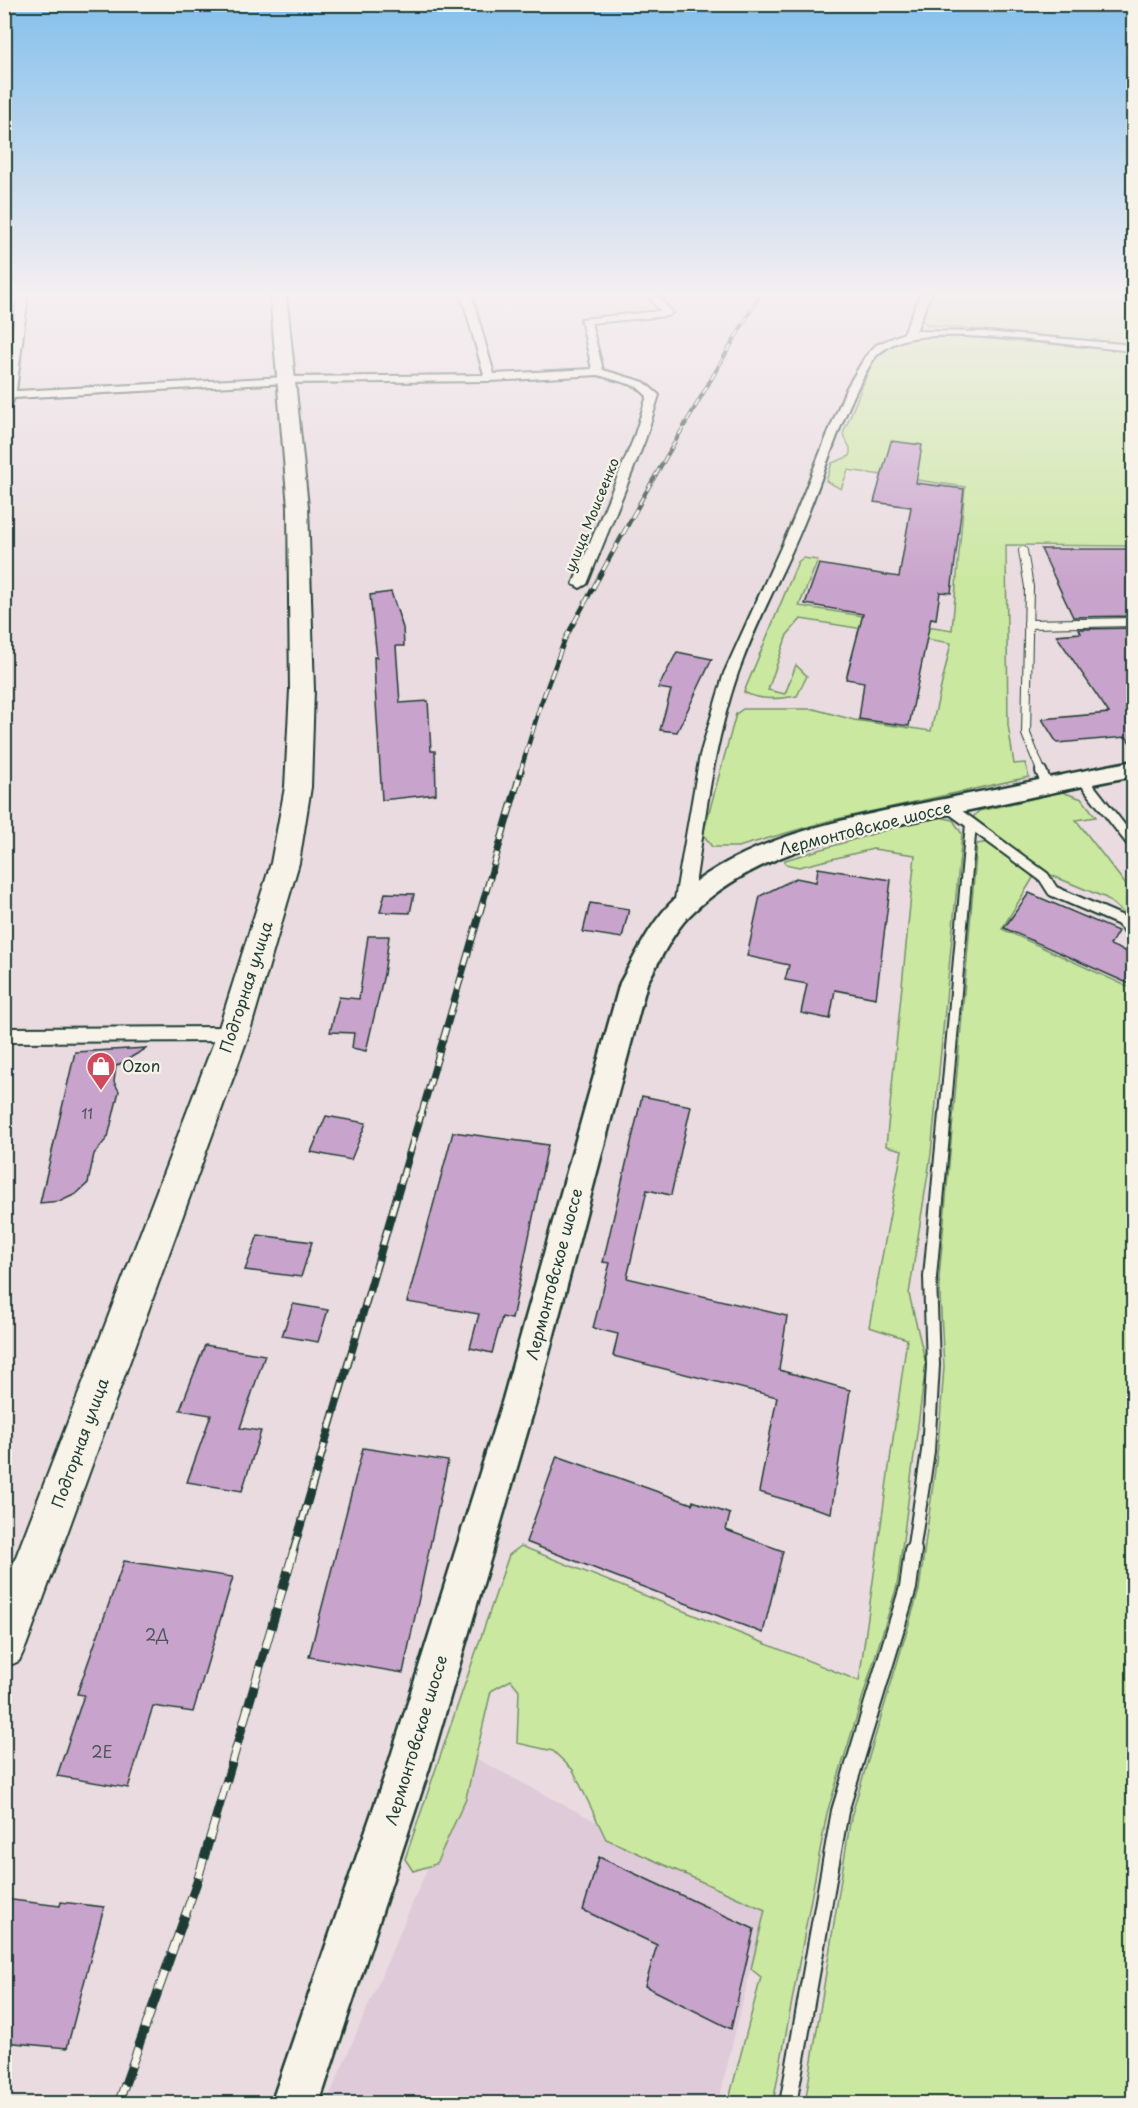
<svg xmlns="http://www.w3.org/2000/svg" width="1138" height="2108" font-family="'Playpen Sans',sans-serif">
  <style>
    .built { fill: #dfcad9 }
    .green { fill: #cae89f; stroke: #74926a; stroke-width: 1.5 }
    .building { fill: #c8a3cb; stroke: #1f3d34; stroke-width: 1.5 }
    .lines { fill: none; stroke-linecap: round; stroke-linejoin: round }
    .lane-far3-casing { stroke: #1f3d34; stroke-width: 10 }
    .lane-far2-casing { stroke: #1f3d34; stroke-width: 14 }
    .lane-far1-casing { stroke: #1f3d34; stroke-width: 16 }
    .lane-casing { stroke: #1f3d34; stroke-width: 20 }
    .street-casing { stroke: #1f3d34; stroke-width: 4 }
    .secondary-casing { stroke: #1f3d34; stroke-width: 5 }
    .primary-casing { stroke: #1f3d34; stroke-width: 4 }
    .lane-far3 { stroke: #f7f3e8; stroke-width: 8 }
    .lane-far2 { stroke: #f7f3e8; stroke-width: 10 }
    .lane-far1 { stroke: #f7f3e8; stroke-width: 12 }
    .lane { stroke: #f7f3e8; stroke-width: 16 }
    .street { fill: #f7f3e8; fill-rule: evenodd }
    .secondary { fill: #f7f3e8; fill-rule: evenodd }
    .primary { fill: #f7f3e8; fill-rule: evenodd }
    .rail-far4-casing { stroke: #1f3d34; stroke-width: 4 }
    .rail-far3-casing { stroke: #1f3d34; stroke-width: 4.5 }
    .rail-far2-casing { stroke: #1f3d34; stroke-width: 7 }
    .rail-far1-casing { stroke: #1f3d34; stroke-width: 8 }
    .rail-casing { stroke: #1f3d34; stroke-width: 9 }
    .rail-far4 { stroke: #f7f3e8; stroke-width: 2; stroke-dasharray: 8; stroke-linecap: butt }
    .rail-far3 { stroke: #f7f3e8; stroke-width: 3; stroke-dasharray: 10; stroke-linecap: butt }
    .rail-far2 { stroke: #f7f3e8; stroke-width: 4.5; stroke-dasharray: 13; stroke-linecap: butt }
    .rail-far1 { stroke: #f7f3e8; stroke-width: 5; stroke-dasharray: 16; stroke-linecap: butt }
    .rail { stroke: #f7f3e8; stroke-width: 7; stroke-dasharray: 20; stroke-linecap: butt }
    .labels { text-anchor: middle; stroke-width: 4.5; stroke-linejoin: round; paint-order: stroke }
    .far-street-label { font-size: 14px; fill: #1f3d34; stroke: #f7f3e8 }
    .number-label { font-size: 14px; fill: #49565a }
    .street-label { font-size: 16px; fill: #1f3d34; stroke: #f7f3e8 }
    .poi-label { font-size: 16px; fill: #1f3d34; stroke: #f7f3e8; text-anchor: start }
    .near-number-label { font-size: 16px; fill: #49565a }
  </style>
  <rect width="100%" height="100%" fill="#e9dbdf"/>
  <filter id="ink" filterUnits="userSpaceOnUse"><feTurbulence type="fractalNoise" baseFrequency=".0167" numOctaves="2"/><feDisplacementMap in="SourceGraphic" scale="12" xChannelSelector="R" yChannelSelector="G"/><feConvolveMatrix kernelMatrix="1 2 1 2 8 2 1 2 1" color-interpolation-filters="sRGB"/></filter>
  <g filter="url(#ink)">
    <path class="built" d="M 475,1758 L 765,1910 L 718,2103 L 326,2104 Z"/>
    <g class="green">
      <path d="M 932,293 L 1133,293 L 1133,344 L 928,325 L 922,320 Z"/>
      <path d="M 926,337 L 965,337 L 1133,351 L 1133,546 L 1006,545 L 1008,725 L 1014,764 L 1025,763 L 1029,777 L 828,821 L 738,847 L 712,847 L 703,834 L 736,714 L 743,709 L 814,709 L 854,720 L 931,731 L 951,643 L 801,619 L 787,635 L 768,690 L 785,694 L 796,665 L 807,676 L 797,696 C 779,699 759,701 744,692 L 798,562 L 803,558 L 818,560 L 799,606 L 952,630 L 965,487 L 848,470 L 841,489 L 826,481 L 832,463 L 850,456 L 850,448 L 843,434 L 873,360 L 899,341 Z"/>
      <path d="M 1062,792 L 1082,799 L 1096,817 L 1076,820 L 1133,894 L 1133,921 L 1106,898 L 1041,871 L 973,817 L 979,811 Z"/>
      <path d="M 940,817 L 953,820 L 962,834 L 931,1154 L 909,1294 L 926,1364 L 897,1586 L 827,1813 L 773,2103 L 728,2103 L 761,1977 L 751,1969 L 765,1910 L 606,1839 L 573,1770 L 553,1751 L 517,1743 L 519,1690 L 511,1680 L 491,1691 L 466,1798 L 436,1864 L 413,1871 L 405,1859 L 509,1555 L 521,1546 L 859,1681 L 907,1339 L 869,1327 L 902,1150 L 886,1146 L 915,855 L 873,849 L 799,867 L 785,864 L 785,860 L 927,818 Z"/>
      <path d="M 988,842 L 1027,868 L 1033,878 L 1002,929 L 1133,989 L 1133,2103 L 805,2104 L 851,1817 L 919,1590 L 938,1447 L 944,1367 L 939,1278 L 977,844 Z"/>
    </g>
    <g class="building">
      <path d="M 891,441 L 922,445 L 916,483 L 964,489 L 951,593 L 940,592 L 936,619 L 931,618 L 909,726 L 859,719 L 864,682 L 846,679 L 863,614 L 805,604 L 819,564 L 899,577 L 911,507 L 874,502 Z"/>
      <path d="M 1041,549 L 1134,549 L 1134,616 L 1073,617 Z"/>
      <path d="M 391,592 L 403,628 L 404,646 L 396,646 L 400,703 L 428,701 L 431,751 L 435,751 L 436,794 L 382,800 L 375,686 L 374,657 L 377,657 L 370,595 Z"/>
      <path d="M 1134,628 L 1134,748 L 1126,737 L 1057,743 L 1042,719 L 1109,713 L 1056,635 L 1081,633 L 1079,629 Z"/>
      <path d="M 677,652 L 712,659 L 677,732 L 660,730 L 671,690 L 658,688 Z"/>
      <path d="M 818,868 L 891,880 L 876,998 L 835,990 L 830,1019 L 801,1013 L 807,984 L 785,980 L 789,965 L 747,956 L 760,896 L 796,878 L 816,882 Z"/>
      <path d="M 385,893 L 414,894 L 410,913 L 380,912 Z"/>
      <path d="M 1029,893 L 1118,931 L 1110,945 L 1134,955 L 1134,986 L 1004,928 Z"/>
      <path d="M 590,903 L 629,909 L 622,938 L 583,932 Z"/>
      <path d="M 368,936 L 389,936 L 384,974 L 366,1051 L 352,1048 L 354,1033 L 330,1032 L 339,997 L 359,999 Z"/>
      <path d="M 147,1048 L 116,1066 L 114,1082 L 119,1091 L 108,1137 L 94,1154 L 88,1183 L 76,1194 L 61,1201 L 40,1203 L 75,1052 Z"/>
      <path d="M 642,1096 L 691,1106 L 671,1195 L 647,1190 L 627,1278 L 787,1316 L 779,1370 L 850,1390 L 831,1513 L 759,1492 L 777,1397 L 613,1356 L 618,1334 L 593,1328 L 610,1263 L 603,1262 Z"/>
      <path d="M 326,1116 L 366,1123 L 351,1160 L 311,1152 Z"/>
      <path d="M 453,1132 L 548,1145 L 512,1319 L 502,1317 L 492,1353 L 470,1348 L 479,1314 L 407,1302 Z"/>
      <path d="M 258,1235 L 312,1242 L 301,1277 L 245,1270 Z"/>
      <path d="M 293,1304 L 328,1310 L 318,1342 L 282,1336 Z"/>
      <path d="M 205,1345 L 265,1355 L 240,1428 L 261,1431 L 242,1491 L 187,1482 L 211,1415 L 180,1410 Z"/>
      <path d="M 363,1448 L 448,1461 L 403,1673 L 309,1657 Z"/>
      <path d="M 557,1456 L 692,1504 L 693,1501 L 730,1514 L 726,1530 L 783,1551 L 763,1633 L 526,1542 Z"/>
      <path d="M 124,1561 L 233,1577 L 193,1712 L 153,1706 L 128,1788 L 57,1776 L 84,1695 L 77,1694 Z"/>
      <path d="M 599,1857 L 754,1929 L 731,2029 L 645,1986 L 657,1945 L 583,1910 Z"/>
      <path d="M 4,1899 L 60,1906 L 61,1902 L 104,1907 L 67,2048 L 4,2042 Z"/>
    </g>
    <g class="lines">
      <g class="lane-far3-casing">
        <g id="lane-far3">
          <path d="M 1023,551 L 1029,587 L 1026,734 L 1042,773"/>
          <path d="M 1028,624 L 1134,622"/>
        </g>
      </g>
      <g class="lane-far2-casing">
        <g id="lane-far2">
          <path d="M 1041,771 L 1047,785"/>
          <path d="M 1082,778 L 1134,845"/>
          <path d="M 947,806 L 1044,877 L 1053,891 L 1120,920 L 1134,934"/>
          <path d="M 945,1115 L 971,824"/>
        </g>
      </g>
      <g class="lane-far1-casing">
        <path id="lane-far1" d="M 913,1552 L 928,1451 L 933,1365 L 930,1277 L 945,1114"/>
      </g>
      <g class="lane-casing">
        <path id="lane" d="M 788,2104 L 840,1811 L 908,1588 L 913,1550"/>
      </g>
      <g class="street-casing">
        <g id="street">
          <path d="M 18,293 L 28,293 L 16,391 L 287,377 L 484,375 L 461,293 L 471,293 L 494,374 L 592,369 L 581,319 L 660,311 L 646,293 L 656,293 L 672,313 L 667,316 L 591,323 L 603,370 L 644,382 L 659,395 L 645,440 L 587,584 L 580,588 L 573,584 L 633,440 L 647,396 L 636,386 L 598,375 L 490,381 L 287,383 L 14,398 L 10,408 L 6,409 L 4,392 Z"/>
          <path d="M 921,293 L 931,293 L 916,331 L 985,332 L 1134,345 L 1134,351 C 1087,347 934,325 898,342 C 889,346 879,351 873,360 C 843,408 826,471 804,523 C 783,574 756,622 738,673 C 712,748 704,828 692,905 L 689,909 L 677,909 L 674,905 L 700,755 L 724,673 L 791,525 L 846,389 L 865,357 L 876,345 L 904,333 Z"/>
          <path d="M 233,1027 L 240,1029 L 243,1034 L 240,1039 L 233,1041 L 4,1042 L 4,1028 Z"/>
        </g>
      </g>
      <g class="secondary-casing">
        <path id="secondary" d="M 1134,761 L 1134,776 C 1075,787 1018,800 960,812 C 869,830 765,845 694,911 C 673,930 661,959 647,983 L 537,1399 L 429,1769 L 319,2104 L 271,2104 L 387,1769 L 503,1399 L 620,983 C 636,955 651,921 675,899 C 746,832 867,815 959,796 C 1017,785 1075,772 1134,761 Z"/>
      </g>
      <g class="primary-casing">
        <path id="primary" d="M 270,293 L 286,293 L 308,507 L 314,690 L 311,787 L 299,863 L 249,1034 L 26,1646 L 19,1661 L 4,1668 L 4,1588 L 217,1034 L 271,863 L 285,787 L 290,690 L 288,507 Z"/>
      </g>
      <use href="#lane-far3" class="lane-far3"/>
      <use href="#lane-far2" class="lane-far2"/>
      <use href="#lane-far1" class="lane-far1"/>
      <use href="#lane" class="lane"/>
      <use href="#street" class="street"/>
      <use href="#secondary" class="secondary"/>
      <use href="#primary" class="primary"/>
      <g class="rail-far4-casing">
        <path id="rail-far4" d="M 639,504 L 761,293"/>
      </g>
      <g class="rail-far3-casing">
        <path id="rail-far3" d="M 520,773 L 540,706 L 565,639 L 640,503"/>
      </g>
      <g class="rail-far2-casing">
        <path id="rail-far2" d="M 421,1115 L 521,771"/>
      </g>
      <g class="rail-far1-casing">
        <path id="rail-far1" d="M 293,1552 L 421,1114"/>
      </g>
      <g class="rail-casing">
        <path id="rail" d="M 118,2104 L 197,1882 L 294,1550"/>
      </g>
      <use href="#rail-far4" class="rail-far4"/>
      <use href="#rail-far3" class="rail-far3"/>
      <use href="#rail-far2" class="rail-far2"/>
      <use href="#rail-far1" class="rail-far1"/>
      <use href="#rail" class="rail"/>
    </g>
  </g>
  <linearGradient id="sky" x2="0" y2="1"><stop stop-color="#85c0ec"/><stop offset="0.5" stop-color="#f5eff1"/><stop offset="1" stop-color="#f5eff1" stop-opacity="0"/></linearGradient>
  <rect width="1138" height="588" fill="url(#sky)"/>
  <defs>
    <g id="shop-pin" transform="scale(1.5)"><path d="M0 17L-7.5 6A9.5 9.5 0 1 1 7.5 6Z" fill="#d1495b" stroke="#f7f3e8"/><path d="M-5-2.5h2.3a2.7 3.5 0 0 1 5.4 0H5L5.5 6h-11ZM-1.5-2.5h3a1.5 2.3 0 0 0-3 0Z" fill="#fff"/></g>
  </defs>
  <g fill-rule="evenodd">
    <use href="#shop-pin" x="101" y="1066"/>
  </g>
  <g class="labels">
    <g class="far-street-label">
      <text transform="translate(592 515) rotate(-68)" y="5">улица Моисеенко</text>
    </g>
    <g class="number-label">
      <text x="87" y="1119">11</text>
    </g>
    <g class="street-label">
      <text transform="translate(865 828) rotate(-14)" y="6">Лермонтовское шоссе</text>
      <text transform="translate(246 987) rotate(-72)" y="6">Подгорная улица</text>
      <text transform="translate(554 1274) rotate(-75)" y="6">Лермонтовское шоссе</text>
      <text transform="translate(80 1443) rotate(-70)" y="6">Подгорная улица</text>
      <text transform="translate(416 1740) rotate(-73)" y="6">Лермонтовское шоссе</text>
    </g>
    <g class="poi-label">
      <text x="122" y="1072">Ozon</text>
    </g>
    <g class="near-number-label">
      <text x="157" y="1641">2Д</text>
      <text x="102" y="1758">2Е</text>
    </g>
  </g>
  <rect width="1138" height="2108" fill="none" stroke="#f7f3e8" stroke-width="24"/>
  <rect x="12" y="12" width="1114" height="2084" fill="none" stroke="#1f3d34" stroke-width="2" filter="url(#ink)"/>
</svg>
